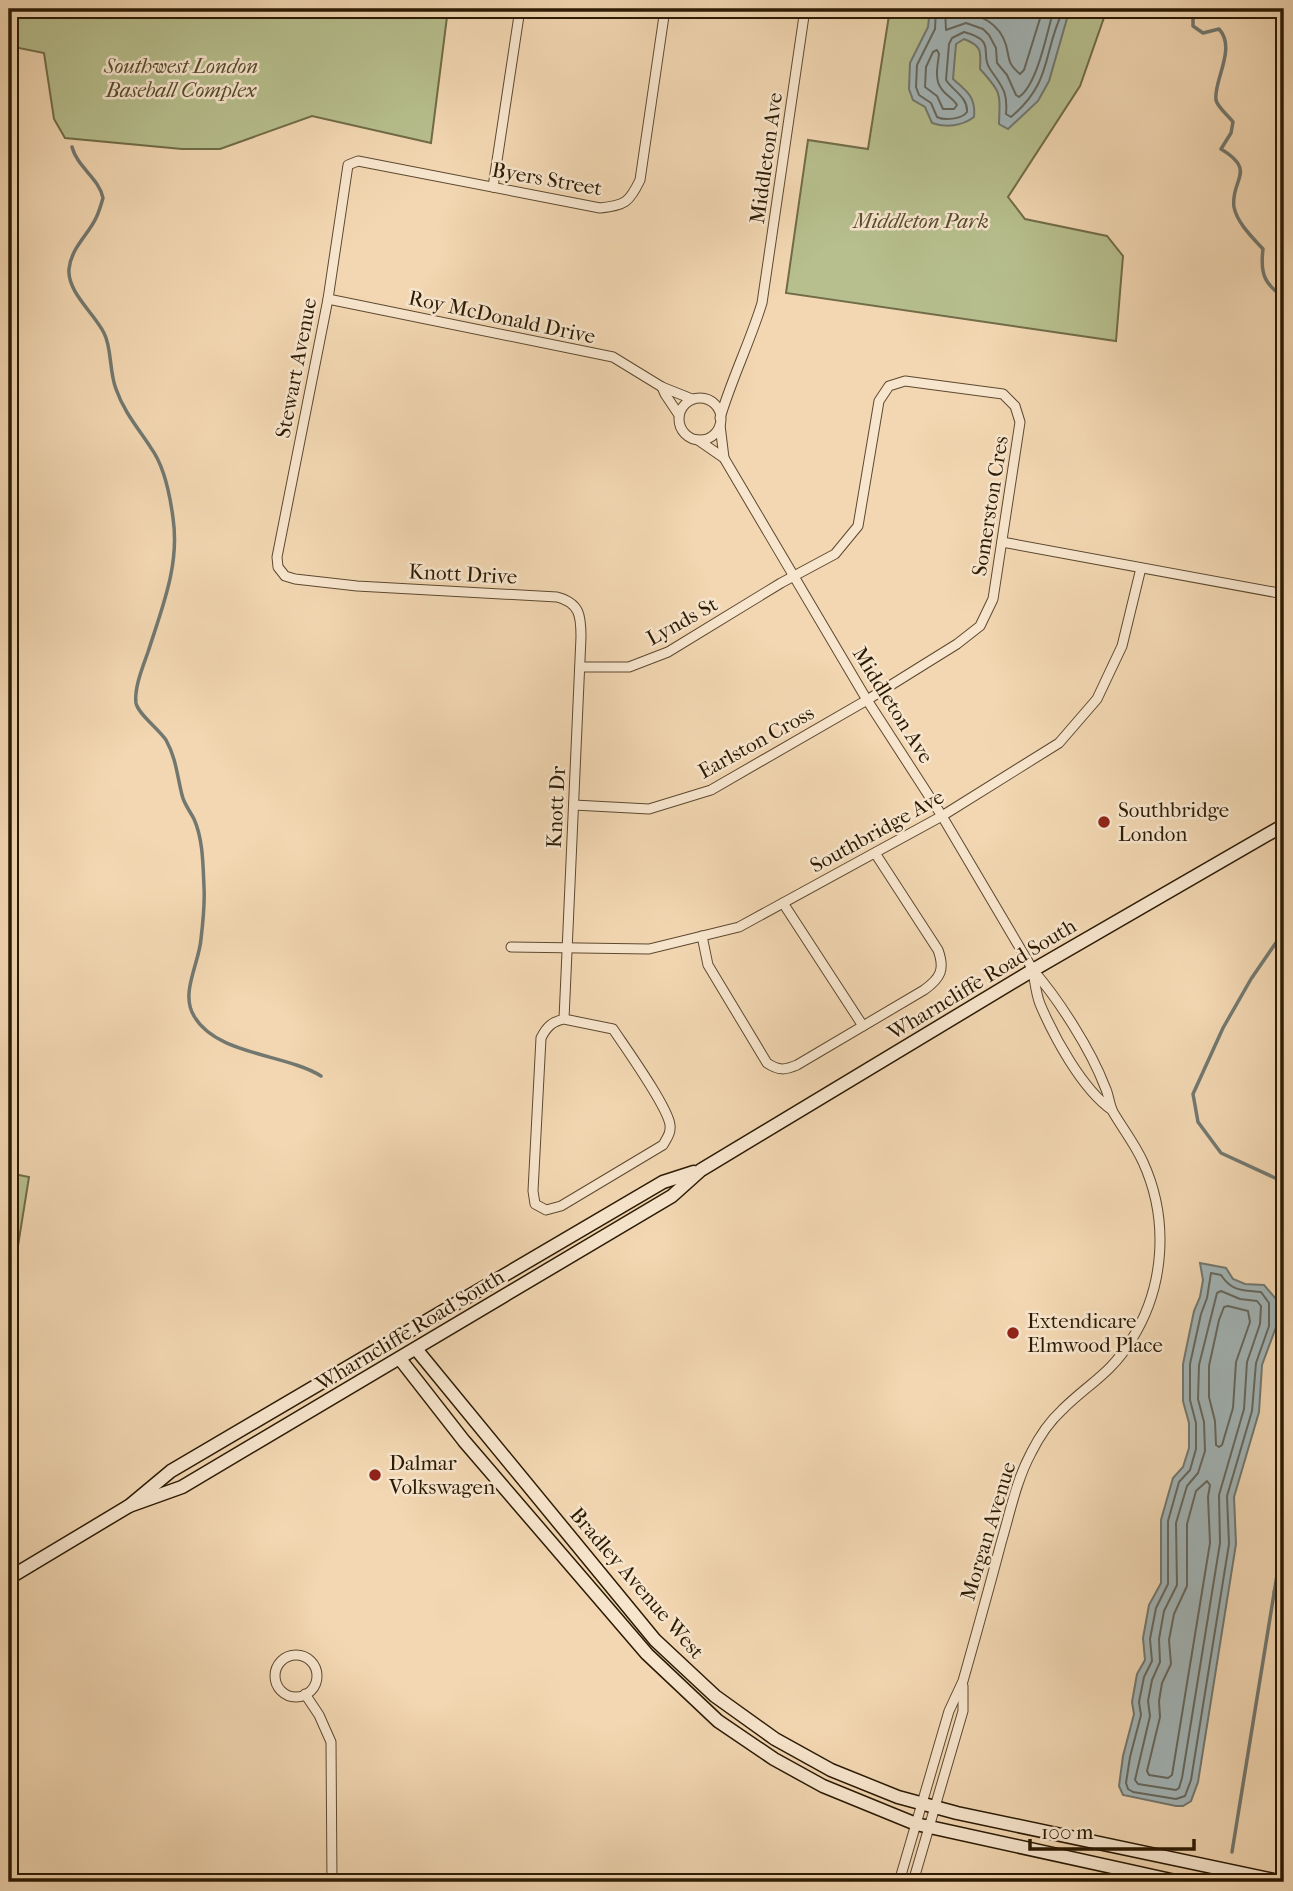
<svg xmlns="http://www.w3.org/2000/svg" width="1293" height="1891" font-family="'IM FELL French Canon',serif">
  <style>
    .green { fill: #b7bf8e; stroke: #716c48; stroke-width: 2 }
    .water { fill: #a2b6b9; stroke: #727870; stroke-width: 2 }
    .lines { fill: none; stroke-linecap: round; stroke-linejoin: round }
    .shore { stroke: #66685e; stroke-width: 2 }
    .stream { stroke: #727870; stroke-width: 3.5 }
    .street-casing { stroke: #5d492f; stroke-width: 11 }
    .secondary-casing { stroke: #2b1a03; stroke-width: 15 }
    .street { stroke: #f7e5cd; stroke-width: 9 }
    .secondary { stroke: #f7e5cd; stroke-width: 12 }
    .poi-dot { fill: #8f2418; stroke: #f7e5cd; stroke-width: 2.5 }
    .labels { text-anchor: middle; stroke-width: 5; stroke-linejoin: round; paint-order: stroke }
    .park-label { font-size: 21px; font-style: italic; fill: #554c2d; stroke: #f7e5cd }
    .street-label { font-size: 21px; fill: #2b1a03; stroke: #f7e5cd }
    .poi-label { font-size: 21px; fill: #2b1a03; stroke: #f7e5cd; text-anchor: start }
  </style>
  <rect width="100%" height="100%" fill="#f2d7b2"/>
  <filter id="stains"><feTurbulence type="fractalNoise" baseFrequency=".00286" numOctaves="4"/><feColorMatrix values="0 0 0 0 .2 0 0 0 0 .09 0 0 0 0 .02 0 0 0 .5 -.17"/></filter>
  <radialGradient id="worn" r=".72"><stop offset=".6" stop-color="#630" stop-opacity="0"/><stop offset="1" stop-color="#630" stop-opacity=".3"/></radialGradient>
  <g class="green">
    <path d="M 9,9 L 448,9 L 431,143 L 312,116 L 220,149 L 182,149 L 65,138 L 54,119 L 44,53 L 9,46 Z"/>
    <path d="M 890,9 L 1107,9 L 1080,86 L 1008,197 L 1025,219 L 1107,236 L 1123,256 L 1116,341 L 786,293 L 808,140 L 868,149 Z"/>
    <path d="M 9,1173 L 29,1177 L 9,1302 Z"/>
  </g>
  <g class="water">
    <path d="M 930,9 L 1073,9 L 1068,15 L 1049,81 L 1038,101 L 1008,129 L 999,124 C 1000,93 1002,93 980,69 C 981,51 982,46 964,39 L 956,44 L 953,79 C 967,91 976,97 974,117 C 962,126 946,128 932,123 L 925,107 L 913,100 L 909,89 L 910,63 L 928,27 Z"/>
    <path d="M 1200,1263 L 1226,1268 L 1233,1279 L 1245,1284 L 1264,1285 L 1277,1300 L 1276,1327 L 1262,1365 L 1259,1412 L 1234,1497 L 1236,1544 L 1198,1782 L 1191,1801 L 1183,1806 L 1176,1806 L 1123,1795 L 1119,1786 L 1123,1756 L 1134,1714 L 1132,1702 L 1137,1674 L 1145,1660 L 1143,1638 L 1149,1605 L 1161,1583 L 1161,1520 L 1173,1478 L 1183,1467 L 1189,1448 L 1189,1423 L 1183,1401 L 1183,1364 L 1194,1311 L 1200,1297 L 1203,1280 Z"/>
  </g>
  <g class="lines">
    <g class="shore">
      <path d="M 936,9 L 935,29 L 917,65 L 916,87 L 919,95 L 931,103 L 937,117 C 945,121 962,119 967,112 C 968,97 953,91 946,80 L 949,44 L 952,38 L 964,32 C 998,41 979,53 990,69 C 1002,87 1008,91 1006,114 L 1011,117 C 1054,81 1042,51 1064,9"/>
      <path d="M 945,9 L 946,30 L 966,23 L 983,29 L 989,35 L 996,48 L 997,63 L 1007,75 L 1016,95 L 1019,97 C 1038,84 1047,31 1054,9"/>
      <path d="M 956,9 L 958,13 C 979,12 1000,24 1006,45 C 1010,60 1007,63 1020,74 L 1024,70 L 1043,9"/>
      <path d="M 937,50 L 939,54 C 938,64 934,79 941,88 C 945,95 953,98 957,105 L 954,109 L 943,109 L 937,96 L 925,87 L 926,67 L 933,52 Z"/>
      <path d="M 1211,1273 L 1221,1275 C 1232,1292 1243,1290 1261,1292 L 1269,1303 L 1269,1326 L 1256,1363 L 1252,1411 L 1227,1496 L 1229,1544 L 1191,1780 L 1185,1796 L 1176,1799 L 1133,1792 L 1128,1789 L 1126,1783 L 1130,1757 L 1141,1715 L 1139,1702 L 1144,1677 L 1152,1661 L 1150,1639 L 1156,1608 L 1168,1584 L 1168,1521 L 1179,1482 L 1190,1470 L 1196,1449 L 1196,1423 L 1190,1400 L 1190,1364 L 1201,1314 L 1207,1298 Z"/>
      <path d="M 1221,1291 L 1240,1299 L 1257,1301 L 1261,1306 L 1260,1324 L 1247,1362 L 1244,1409 L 1219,1495 L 1220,1543 L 1182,1778 L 1179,1788 L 1176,1790 L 1138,1784 L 1135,1780 L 1150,1716 L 1148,1701 L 1152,1680 L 1160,1662 L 1159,1639 L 1164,1611 L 1177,1585 L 1176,1523 L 1187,1486 L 1198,1473 L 1205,1451 L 1204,1422 L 1198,1399 L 1199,1365 L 1217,1293 Z"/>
      <path d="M 1228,1306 L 1248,1311 L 1250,1322 L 1236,1362 L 1233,1408 L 1222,1445 L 1219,1447 L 1216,1445 L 1215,1421 L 1209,1397 L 1209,1366 L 1219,1320 L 1224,1307 Z"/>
      <path d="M 1207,1481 L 1210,1485 L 1208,1497 L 1210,1543 L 1172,1775 L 1168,1778 L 1149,1775 L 1147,1771 L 1160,1717 L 1159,1701 L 1162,1683 L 1171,1664 L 1169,1640 L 1174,1614 L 1187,1586 L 1187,1524 L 1196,1491 Z"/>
    </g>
    <g class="stream">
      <path d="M 1193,9 L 1193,26 L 1203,33 L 1219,29 C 1237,48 1213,82 1216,100 C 1218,108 1228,115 1233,122 L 1231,133 L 1221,149 C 1258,171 1230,180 1234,207 C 1237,223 1253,238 1263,249 C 1260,274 1264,283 1284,298"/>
      <path d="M 72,147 C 77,167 99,178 103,198 C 101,205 99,212 96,218 C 88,235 71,248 69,269 C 67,292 94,313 104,333 C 112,348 109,371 116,389 C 124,412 138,428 151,448 C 165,467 170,495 173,518 C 180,565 162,608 148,652 C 143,666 134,688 136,703 C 138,714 159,729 166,740 C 176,758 177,775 182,795 C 184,804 190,811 194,819 C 203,839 203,865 204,887 C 205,904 203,922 201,939 C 199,964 180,993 194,1016 C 216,1055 286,1054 321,1076"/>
      <path d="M 1284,931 L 1251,979 L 1223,1028 L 1193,1094 L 1198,1122 L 1221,1153 L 1284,1182"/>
      <path d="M 9,1222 L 9,1230"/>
      <path d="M 1274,1592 L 1284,1591"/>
      <path d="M 1232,1852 L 1284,1532"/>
    </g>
    <g class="street-casing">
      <g id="street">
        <path d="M 493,187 L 520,9"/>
        <path d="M 328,299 L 613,357 L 662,387 L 692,399"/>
        <path d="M 662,387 L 665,394 L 679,415"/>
        <circle cx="700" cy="419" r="21"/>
        <path d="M 720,418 C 732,378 750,342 762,303 L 805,9"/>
        <path d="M 720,425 L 724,458"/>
        <path d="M 698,440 L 724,458 L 867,700 L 942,816 L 1033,970 C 1059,1000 1091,1050 1105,1087 C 1109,1095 1109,1104 1113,1112 C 1123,1129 1135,1144 1143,1162 C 1169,1219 1165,1286 1132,1339 C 1111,1374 1088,1384 1062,1410 C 1049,1422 1039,1437 1031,1453 C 1016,1481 1010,1513 1001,1543 C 989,1589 976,1635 963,1681 L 949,1711 L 899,1882"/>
        <path d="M 1002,542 L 1284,594"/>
        <path d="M 574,805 L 649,809 L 711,790 L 867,700 L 957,644 L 980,626 L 993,599 L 1020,422 L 1015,406 L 1003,394 L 905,381 L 889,386 L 879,401 L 858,526 L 835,554 L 781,583 L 668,652 L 629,667 L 580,667"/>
        <path d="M 783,903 L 863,1026"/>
        <path d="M 702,936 L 708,965 L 767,1063 C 779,1071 785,1070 797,1065 L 924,990 C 941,978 945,969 938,950 L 875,853"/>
        <path d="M 511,947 L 649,949 L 739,927 L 942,816 L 1059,743 L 1097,699 L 1122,646 L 1141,568"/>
        <path d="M 1033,972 C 1035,982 1036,994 1040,1004 C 1054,1037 1082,1089 1112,1110"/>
        <path d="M 564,1019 L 613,1029 C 625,1047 668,1107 670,1125 C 671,1133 667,1138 663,1145 L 561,1206 L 546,1210 L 535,1204 L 533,1191 L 541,1038 C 547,1026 552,1022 564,1019 L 581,637 C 581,616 580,603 557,597 L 357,586 L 295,579 L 285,576 L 278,567 L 277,557 L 328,299 L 348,165 L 358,161 L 600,208 C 625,205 629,203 640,180 L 665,9"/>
        <circle cx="296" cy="1676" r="21"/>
        <path d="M 305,1694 L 319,1715 L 331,1742 L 332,1882"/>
        <path d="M 913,1882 L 963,1711 L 963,1686"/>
      </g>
    </g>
    <g class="secondary-casing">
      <g id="secondary">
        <path d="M 416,1349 L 655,1640 L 715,1696 L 775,1739 L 831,1770 L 898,1797 L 957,1813 L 1283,1882"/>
        <path d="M 400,1359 L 464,1441 L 647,1654 L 718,1721 L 774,1759 L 823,1786 L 916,1824 L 1180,1882"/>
        <path d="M 129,1506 L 182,1487 L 672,1196 L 701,1170 L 1033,970 L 1284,825"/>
        <path d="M 9,1578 L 129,1506 L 171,1471 L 663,1182 L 694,1172"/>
      </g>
    </g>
    <use href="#street" class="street"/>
    <use href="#secondary" class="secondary"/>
  </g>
  <g class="poi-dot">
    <circle cx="1104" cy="822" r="7"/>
    <circle cx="1013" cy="1333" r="7"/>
    <circle cx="375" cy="1475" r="7"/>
  </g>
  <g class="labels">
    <g class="park-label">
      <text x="181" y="73">Southwest London<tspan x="181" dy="24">Baseball Complex</tspan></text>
      <text x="921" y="228">Middleton Park</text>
    </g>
    <g class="street-label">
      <text transform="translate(766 158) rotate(-82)" y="7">Middleton Ave</text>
      <text transform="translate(547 179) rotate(10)" y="7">Byers Street</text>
      <text transform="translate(502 317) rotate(12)" y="7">Roy McDonald Drive</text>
      <text transform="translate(296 368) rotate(-79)" y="7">Stewart Avenue</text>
      <text transform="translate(990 506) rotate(-81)" y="7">Somerston Cres</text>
      <text transform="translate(463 574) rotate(3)" y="7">Knott Drive</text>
      <text transform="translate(682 621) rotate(-29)" y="7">Lynds St</text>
      <text transform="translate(893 705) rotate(58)" y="7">Middleton Ave</text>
      <text transform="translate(756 742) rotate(-29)" y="7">Earlston Cross</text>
      <text transform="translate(556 807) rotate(-87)" y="7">Knott Dr</text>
      <text transform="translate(877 831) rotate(-29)" y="7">Southbridge Ave</text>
      <text transform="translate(982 979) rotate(-31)" y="7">Wharncliffe Road South</text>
      <text transform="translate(410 1330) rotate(-31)" y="7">Wharncliffe Road South</text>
      <text transform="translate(988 1531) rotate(-73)" y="7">Morgan Avenue</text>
      <text transform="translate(637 1583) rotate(49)" y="7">Bradley Avenue West</text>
    </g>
    <g class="poi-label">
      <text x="1118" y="817">Southbridge<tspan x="1118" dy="24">London</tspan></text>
      <text x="1027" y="1328">Extendicare<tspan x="1027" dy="24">Elmwood Place</tspan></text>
      <text x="389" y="1470">Dalmar<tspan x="389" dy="24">Volkswagen</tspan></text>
    </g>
  </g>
  <rect width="1293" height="1891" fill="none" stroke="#f2d7b2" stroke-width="35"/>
  <rect x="10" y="10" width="1272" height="1870" fill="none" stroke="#2b1a03" stroke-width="3.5"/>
  <rect x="18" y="18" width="1258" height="1856" fill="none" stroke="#2b1a03" stroke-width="2"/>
  <path d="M1030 1839v10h164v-10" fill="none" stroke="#2b1a03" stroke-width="3.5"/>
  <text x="1041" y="1839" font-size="21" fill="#2b1a03" stroke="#f7e5cd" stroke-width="5" paint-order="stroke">100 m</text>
  <rect width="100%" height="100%" filter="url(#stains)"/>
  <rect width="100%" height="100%" fill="url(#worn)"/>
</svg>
